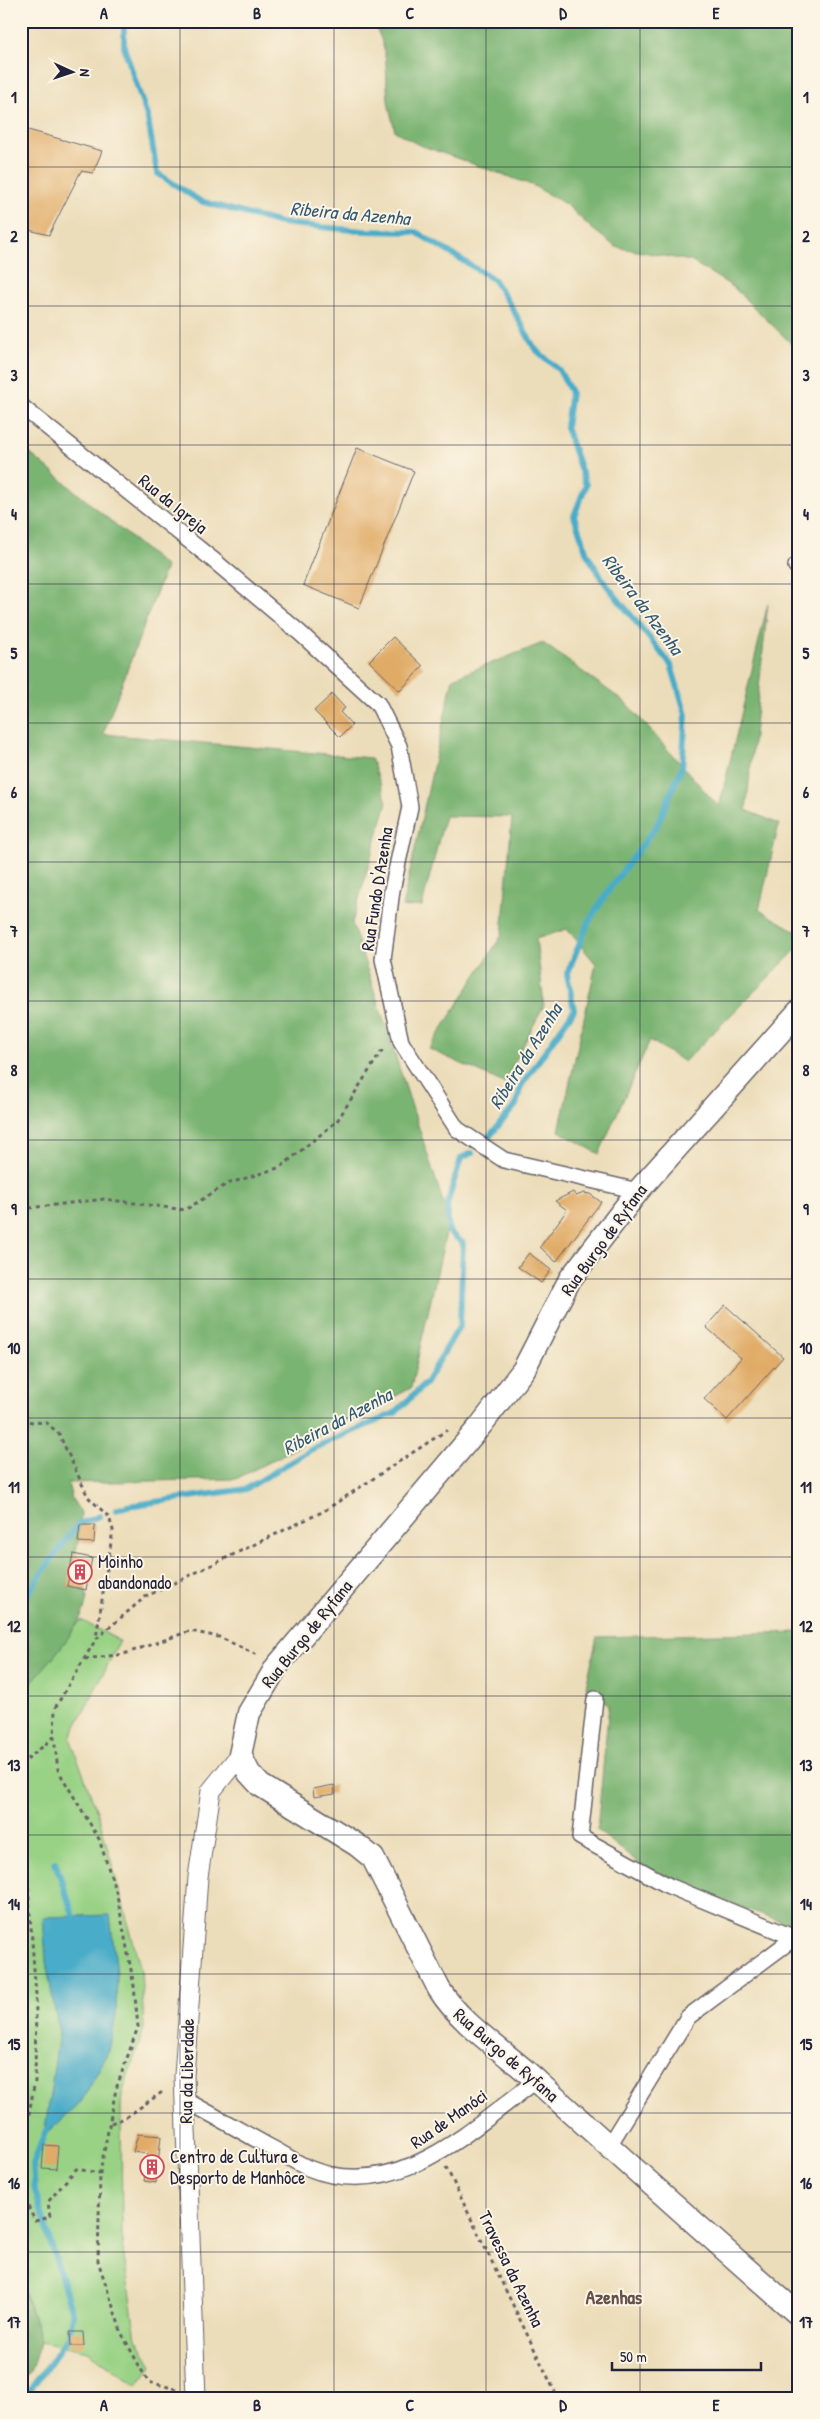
<svg xmlns="http://www.w3.org/2000/svg" width="820" height="2419" font-family="'Patrick Hand',sans-serif">
  <style>
    .green { fill: #99d285; stroke: #5e7a60 }
    .forest { fill: #7ab472; stroke: #4e6b56 }
    .water { fill: #49acc8; stroke: #366782 }
    .lines { fill: none; stroke-linecap: round; stroke-linejoin: round }
    .stream { stroke: #49acc8; stroke-width: 6 }
    .building { fill: #e0ab66 }
    .minor-casing { stroke: #696367; stroke-width: 18 }
    .tertiary-casing { stroke: #696367; stroke-width: 21 }
    .secondary-casing { stroke: #696367; stroke-width: 25 }
    .path { stroke: #696367; stroke-width: 3; stroke-dasharray: 4 4; stroke-linecap: butt }
    .minor { stroke: #fff; stroke-width: 15 }
    .tertiary { stroke: #fff; stroke-width: 19 }
    .secondary { stroke: #fff; stroke-width: 22 }
    .grid { fill: none; stroke: #22223b; stroke-width: 1; stroke-opacity: 0.55 }
    .labels { text-anchor: middle; stroke-width: 4; stroke-linejoin: round; paint-order: stroke }
    .street-label { font-size: 18px; fill: #22223b; stroke: #fcf5e5 }
    .poi-label { font-size: 18px; fill: #22223b; stroke: #fcf5e5; text-anchor: start }
    .water-label { font-size: 19px; font-style: italic; fill: #325973; stroke: #fcf5e5 }
    .neighbourhood-label { font-size: 19px; font-weight: bold; fill: #64524a; stroke: #fcf5e5 }
    .neatline { fill: none; stroke: #22223b; stroke-width: 2 }
    .grid-label { font-size: 16px; text-anchor: middle; font-weight: bold; fill: #22223b }
  </style>
  <rect width="100%" height="100%" fill="#fcf5e5"/>
  <filter id="ink" filterUnits="userSpaceOnUse"><feTurbulence type="fractalNoise" baseFrequency=".02" numOctaves="2"/><feDisplacementMap in="SourceGraphic" scale="10" xChannelSelector="R" yChannelSelector="G"/><feConvolveMatrix kernelMatrix="1 2 1 2 8 2 1 2 1" color-interpolation-filters="sRGB"/></filter>
  <filter id="wash" filterUnits="userSpaceOnUse"><feTurbulence type="fractalNoise" baseFrequency=".0096" numOctaves="4" result="noise"/><feDisplacementMap in="SourceGraphic" scale="20" xChannelSelector="R" yChannelSelector="G"/><feGaussianBlur stdDeviation="1.12" result="paint"/><feColorMatrix in="noise" values="0 0 0 0 0 0 0 0 0 0 0 0 0 0 0 0 0 1.4 0 .05"/><feComposite in="paint" operator="in"/></filter>
  <g filter="url(#wash)">
    <rect width="100%" height="100%" fill="#ecddba"/>
    <path class="green" d="M 81,1620 L 120,1641 L 70,1738 L 99,1817 L 141,1970 L 144,2029 L 122,2094 L 121,2107 L 122,2243 L 136,2338 L 152,2365 L 137,2386 L 88,2351 L 41,2341 L 21,2281 L 21,1691 L 24,1691 Z"/>
    <g class="forest">
      <path d="M 370,21 L 799,21 L 799,351 L 733,287 L 691,261 L 616,247 L 591,228 L 567,205 L 532,185 L 417,144 L 395,131 C 393,121 389,110 388,100 C 385,73 390,42 370,21 Z"/>
      <path d="M 21,446 L 166,567 L 103,734 L 371,758 L 387,802 L 352,923 L 449,1220 L 411,1388 L 236,1479 L 68,1483 L 72,1499 L 81,1513 L 78,1542 L 67,1586 L 86,1590 C 94,1617 42,1669 24,1691 L 21,1691 Z"/>
      <path d="M 768,603 L 746,810 L 779,824 L 759,910 L 799,933 L 799,947 L 684,1062 L 650,1040 L 599,1154 L 559,1131 L 596,964 L 567,929 L 536,939 L 544,1005 L 504,1083 L 429,1049 L 502,935 L 512,817 L 445,816 L 422,906 L 402,907 L 453,678 L 543,643 L 626,703 L 719,807 Z"/>
      <path d="M 799,1632 L 799,1924 L 790,1924 L 714,1898 L 640,1864 L 597,1830 L 609,1705 L 586,1687 L 597,1637 Z"/>
      <path d="M 21,2281 L 41,2341 L 29,2373 L 21,2379 Z"/>
    </g>
    <path class="water" d="M 110,1915 L 117,1973 L 116,2015 L 109,2051 L 81,2102 L 44,2136 L 59,2033 L 46,1962 L 43,1917 Z"/>
    <g class="lines">
      <g class="stream">
        <path d="M 124,21 L 124,47 L 148,119 L 157,173 L 200,201 L 280,223 L 363,231 L 416,232 L 493,279 L 511,306 L 535,349 L 559,370 L 571,392 L 566,427 L 586,485 L 574,516 L 587,554 L 605,583 L 671,665 L 686,715 L 682,767 L 657,825 L 611,887 L 589,921 L 567,974 L 574,1010 L 521,1086 L 516,1105 L 488,1138"/>
        <path d="M 116,1510 L 127,1506 L 246,1489 L 314,1448 L 395,1413 L 426,1383 L 460,1325 L 463,1243 L 449,1232 L 447,1205 L 461,1158 L 472,1153"/>
        <path d="M 21,1606 L 43,1571 L 78,1524 L 100,1516"/>
        <path d="M 55,1862 L 76,1923"/>
        <path d="M 24,2398 L 68,2338 L 73,2316 L 35,2191 L 33,2164 L 46,2130"/>
      </g>
    </g>
    <g id="blocks">
      <g class="building">
        <path d="M 21,128 L 102,151 L 93,173 L 81,171 L 49,235 L 21,228 Z"/>
        <path d="M 357,448 L 414,471 L 359,608 L 303,585 Z"/>
        <path d="M 393,637 L 423,666 L 400,691 L 369,661 Z"/>
        <path d="M 332,694 L 345,708 L 340,712 L 352,725 L 340,737 L 314,711 Z"/>
        <path d="M 573,1192 L 576,1196 L 584,1193 L 590,1194 L 601,1202 L 556,1262 L 540,1247 L 567,1210 L 555,1201 Z"/>
        <path d="M 529,1253 L 551,1270 L 541,1283 L 518,1267 Z"/>
        <path d="M 725,1305 L 783,1357 L 727,1420 L 704,1399 L 741,1358 L 706,1327 Z"/>
        <path d="M 80,1525 L 95,1525 L 94,1543 L 78,1542 Z"/>
        <path d="M 73,1554 L 92,1558 L 86,1590 L 67,1586 Z"/>
        <path d="M 334,1785 L 335,1794 L 314,1797 L 313,1789 Z"/>
        <path d="M 138,2134 L 161,2136 L 156,2183 L 144,2181 L 148,2154 L 133,2152 Z"/>
        <path d="M 44,2145 L 58,2146 L 56,2169 L 42,2168 Z"/>
        <path d="M 70,2332 L 83,2332 L 84,2346 L 71,2346 Z"/>
      </g>
    </g>
  </g>
  <g filter="url(#ink)">
    <use href="#blocks" fill-opacity="0" stroke="#696367" stroke-width="1"/>
    <g class="lines">
      <g class="minor-casing">
        <g id="minor">
          <path d="M 21,406 L 212,559 L 300,633 L 378,704 L 399,746 L 410,807 L 392,890 L 383,959 L 401,1042 L 457,1129 L 504,1160 L 638,1191"/>
          <path d="M 796,566 L 799,567"/>
          <path d="M 595,1699 L 580,1837 L 669,1886 L 795,1938"/>
          <path d="M 185,2100 C 213,2115 241,2131 268,2146 C 282,2153 295,2162 308,2168 C 398,2204 471,2129 537,2080"/>
          <path d="M 608,2147 L 688,2017 L 794,1938 L 799,1939"/>
        </g>
      </g>
      <g class="tertiary-casing">
        <path id="tertiary" d="M 196,2398 L 184,2076 L 198,1877 L 211,1791 L 240,1755"/>
      </g>
      <g class="secondary-casing">
        <path id="secondary" d="M 799,1011 L 638,1191 L 570,1279 L 524,1369 L 481,1425 L 277,1666 L 249,1713 L 240,1755 L 249,1773 L 260,1785 L 357,1845 L 373,1858 L 439,1989 C 463,2027 505,2051 538,2082 C 624,2160 711,2238 799,2315"/>
      </g>
      <g class="path">
        <path d="M 783,21 L 799,31"/>
        <path d="M 21,1209 L 104,1199 L 185,1210 L 227,1184 L 281,1167 L 337,1121 L 381,1052 L 387,1050"/>
        <path d="M 21,1421 L 47,1423 L 59,1434 L 88,1497 L 109,1517 L 113,1530 L 96,1638"/>
        <path d="M 85,1659 L 124,1654 L 190,1631 L 219,1637 L 259,1656"/>
        <path d="M 21,1765 L 54,1737"/>
        <path d="M 21,1866 L 27,1872 L 36,1996 L 35,2081 L 21,2156"/>
        <path d="M 111,2123 L 125,2118 L 165,2090"/>
        <path d="M 446,2167 L 558,2398"/>
        <path d="M 21,2192 L 35,2221 L 50,2217 L 48,2202 L 76,2169 L 100,2173"/>
        <path d="M 177,2389 L 148,2382 L 122,2334 L 98,2261 L 100,2173 L 116,2089 L 138,2027 L 134,1986 L 117,1895 L 99,1839 L 58,1770 L 54,1737 L 55,1708 L 96,1639 L 145,1597 L 324,1511 L 447,1430"/>
      </g>
      <use href="#minor" class="minor"/>
      <use href="#tertiary" class="tertiary"/>
      <use href="#secondary" class="secondary"/>
    </g>
  </g>
  <path class="grid" d="M 180,21 L 180,2398M 334,21 L 334,2398M 486,21 L 486,2398M 640,21 L 640,2398M 21,167 L 799,167M 21,306 L 799,306M 21,445 L 799,445M 21,584 L 799,584M 21,723 L 799,723M 21,862 L 799,862M 21,1001 L 799,1001M 21,1140 L 799,1140M 21,1279 L 799,1279M 21,1418 L 799,1418M 21,1557 L 799,1557M 21,1696 L 799,1696M 21,1835 L 799,1835M 21,1974 L 799,1974M 21,2113 L 799,2113M 21,2252 L 799,2252"/>
  <defs>
    <g id="building-ring" transform="scale(1.25)"><circle r="9.5" fill="#fcf5e5" stroke="#d1495b" stroke-width="1.5"/><path d="M-4-6H4V6H1V3H-1V6H-4ZM-2.5-4.3h1.7v1.8h-1.7ZM.8-4.3h1.7v1.8H.8ZM-2.5-1h1.7V.8h-1.7ZM.8-1h1.7V.8H.8Z" fill="#d1495b"/></g>
  </defs>
  <g fill-rule="evenodd">
    <use href="#building-ring" x="80" y="1572"/>
    <use href="#building-ring" x="152" y="2167"/>
  </g>
  <g class="labels">
    <g class="street-label">
      <text transform="translate(173 504) rotate(39)" y="6">Rua da Igreja</text>
      <text transform="translate(377 889) rotate(-81)" y="6">Rua Fundo D'Azenha</text>
      <text transform="translate(604 1240) rotate(-54)" y="6">Rua Burgo de Ryfana</text>
      <text transform="translate(307 1634) rotate(-51)" y="6">Rua Burgo de Ryfana</text>
      <text transform="translate(506 2055) rotate(41)" y="6">Rua Burgo de Ryfana</text>
      <text transform="translate(187 2071) rotate(-89)" y="6">Rua da Liberdade</text>
      <text transform="translate(449 2119) rotate(-35)" y="6">Rua de Manóci</text>
      <text transform="translate(511 2269) rotate(64)" y="6">Travessa da Azenha</text>
    </g>
    <g class="poi-label">
      <text x="98" y="1568">Moinho<tspan x="98" dy="21">abandonado</tspan></text>
      <text x="170" y="2163">Centro de Cultura e<tspan x="170" dy="21">Desporto de Manhôce</tspan></text>
    </g>
    <g class="water-label">
      <text transform="translate(350 213) rotate(5)" y="7">Ribeira da Azenha</text>
      <text transform="translate(643 604) rotate(53)" y="7">Ribeira da Azenha</text>
      <text transform="translate(525 1056) rotate(-58)" y="7">Ribeira da Azenha</text>
      <text transform="translate(337 1421) rotate(-28)" y="7">Ribeira da Azenha</text>
    </g>
    <g class="neighbourhood-label">
      <text x="614" y="2304">Azenhas</text>
    </g>
  </g>
  <rect width="820" height="2419" fill="none" stroke="#fcf5e5" stroke-width="55"/>
  <g transform="translate(72 72) rotate(93)" stroke="#fcf5e5" stroke-width="4" paint-order="stroke">
  <path d="M0-4L9 19L0 12L-9 19Z" fill="#22223b"/>
  <text y="-8" font-size="14" font-weight="bold" text-anchor="middle" fill="#22223b">N</text>
  </g>
  <path d="M612 2362v8h149v-8" fill="none" stroke="#22223b" stroke-width="2.5"/>
  <text x="620" y="2362" font-size="15" fill="#22223b" stroke="#fcf5e5" stroke-width="4" paint-order="stroke">50 m</text>
  <rect x="28" y="28" width="764" height="2364" class="neatline"/>
  <g class="grid-label">
    <text x="104" y="19">A</text>
    <text x="257" y="19">B</text>
    <text x="410" y="19">C</text>
    <text x="563" y="19">D</text>
    <text x="716" y="19">E</text>
    <text x="14" y="103">1</text>
    <text x="806" y="103">1</text>
    <text x="14" y="242">2</text>
    <text x="806" y="242">2</text>
    <text x="14" y="381">3</text>
    <text x="806" y="381">3</text>
    <text x="14" y="520">4</text>
    <text x="806" y="520">4</text>
    <text x="14" y="659">5</text>
    <text x="806" y="659">5</text>
    <text x="14" y="798">6</text>
    <text x="806" y="798">6</text>
    <text x="14" y="937">7</text>
    <text x="806" y="937">7</text>
    <text x="14" y="1076">8</text>
    <text x="806" y="1076">8</text>
    <text x="14" y="1215">9</text>
    <text x="806" y="1215">9</text>
    <text x="14" y="1354">10</text>
    <text x="806" y="1354">10</text>
    <text x="14" y="1493">11</text>
    <text x="806" y="1493">11</text>
    <text x="14" y="1632">12</text>
    <text x="806" y="1632">12</text>
    <text x="14" y="1771">13</text>
    <text x="806" y="1771">13</text>
    <text x="14" y="1910">14</text>
    <text x="806" y="1910">14</text>
    <text x="14" y="2050">15</text>
    <text x="806" y="2050">15</text>
    <text x="14" y="2189">16</text>
    <text x="806" y="2189">16</text>
    <text x="14" y="2328">17</text>
    <text x="806" y="2328">17</text>
    <text x="104" y="2411">A</text>
    <text x="257" y="2411">B</text>
    <text x="410" y="2411">C</text>
    <text x="563" y="2411">D</text>
    <text x="716" y="2411">E</text>
  </g>
</svg>
